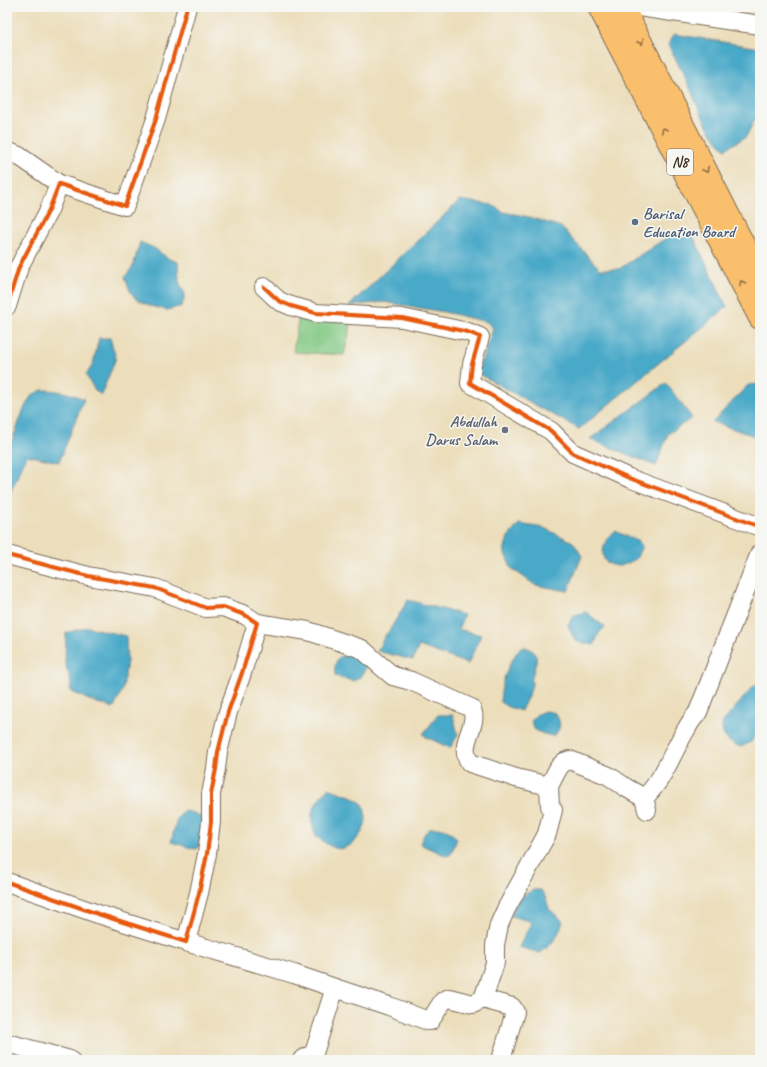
<svg xmlns="http://www.w3.org/2000/svg" width="767" height="1067" font-family="Caveat,sans-serif">
  <style>
    .green { fill: #82c883; stroke: #5e7950 }
    .water { fill: #49a9c8; stroke: #426a73 }
    .lines { fill: none; stroke-linecap: round; stroke-linejoin: round }
    .minor-casing { stroke: #796955; stroke-width: 20 }
    .highway-casing { stroke: #796955; stroke-width: 24 }
    .minor { stroke: #fff; stroke-width: 18 }
    .highway { stroke: #f9bf6d; stroke-width: 22 }
    .cycleway-casing { stroke: #f6f6f2; stroke-width: 6 }
    .cycleway { stroke: #e8590c; stroke-width: 4 }
    .oneway { stroke: #906d42 }
    .service-dot { fill: #5c6f8a; stroke: #f6f6f2; stroke-width: 1.5 }
    .worship-dot { fill: #6b7280; stroke: #f6f6f2; stroke-width: 1.5 }
    .labels { text-anchor: middle; stroke-width: 3; stroke-linejoin: round; paint-order: stroke }
    .shield { fill: #f6f6f2; stroke: #73675e; stroke-width: 1 }
    .shield-label { font-size: 15px; font-weight: bold; fill: #3b2a1e }
    .service-label { font-size: 16px; font-weight: bold; fill: #4e5e75; stroke: #f6f6f2; text-anchor: start }
    .worship-label { font-size: 16px; font-weight: bold; fill: #5b616d; stroke: #f6f6f2; text-anchor: end }
  </style>
  <rect width="100%" height="100%" fill="#f6f6f2"/>
  <filter id="ink" filterUnits="userSpaceOnUse"><feTurbulence type="fractalNoise" baseFrequency=".025" numOctaves="2"/><feDisplacementMap in="SourceGraphic" scale="8" xChannelSelector="R" yChannelSelector="G"/><feConvolveMatrix kernelMatrix="1 2 1 2 8 2 1 2 1" color-interpolation-filters="sRGB"/></filter>
  <filter id="wash" filterUnits="userSpaceOnUse"><feTurbulence type="fractalNoise" baseFrequency=".012" numOctaves="4" result="noise"/><feDisplacementMap in="SourceGraphic" scale="16" xChannelSelector="R" yChannelSelector="G"/><feGaussianBlur stdDeviation="0.9" result="paint"/><feColorMatrix in="noise" values="0 0 0 0 0 0 0 0 0 0 0 0 0 0 0 0 0 1.4 0 .05"/><feComposite in="paint" operator="in"/></filter>
  <g filter="url(#wash)">
    <rect width="100%" height="100%" fill="#ecdebb"/>
    <path class="green" d="M 299,316 L 352,321 L 344,355 L 293,352 Z"/>
    <g class="water">
      <path d="M 674,34 L 760,48 L 760,98 L 756,105 L 759,111 L 746,137 L 725,149 C 705,130 699,107 688,84 C 682,71 675,58 668,45 Z"/>
      <path d="M 460,200 L 492,205 L 503,212 L 529,217 L 561,227 L 600,269 L 619,269 L 669,236 L 693,236 L 727,307 L 579,429 L 477,373 L 493,329 L 487,322 L 444,312 L 384,302 L 349,306 Z"/>
      <path d="M 140,242 L 154,248 L 169,259 L 178,262 L 179,282 L 185,294 L 182,306 L 167,310 L 150,306 L 136,299 L 130,291 L 125,277 L 133,266 Z"/>
      <path d="M 99,338 L 110,338 L 116,358 L 101,395 L 94,389 L 86,375 L 93,364 Z"/>
      <path d="M 666,383 L 692,418 L 668,434 L 656,466 L 590,439 Z"/>
      <path d="M 760,384 L 760,438 L 713,422 L 748,385 Z"/>
      <path d="M 42,390 C 58,390 70,393 84,399 L 59,462 L 27,455 L 7,500 L 7,455 L 23,411 L 27,403 L 32,395 Z"/>
      <path d="M 519,524 L 544,528 L 573,542 L 582,556 L 568,591 L 535,585 L 511,568 L 504,551 L 508,537 Z"/>
      <path d="M 615,531 L 637,541 L 642,546 L 636,559 C 631,561 624,566 618,566 C 594,564 603,541 615,531 Z"/>
      <path d="M 408,600 L 464,615 L 458,629 L 481,635 L 468,664 L 419,646 L 413,660 L 377,651 L 386,634 L 389,631 Z"/>
      <path d="M 586,612 L 605,627 L 599,633 L 594,645 L 575,641 L 568,625 L 574,615 Z"/>
      <path d="M 88,627 L 126,636 L 127,661 L 123,688 L 114,708 L 91,701 L 70,691 L 71,682 L 65,663 L 66,633 Z"/>
      <path d="M 525,647 C 544,653 534,665 532,678 C 531,680 532,682 532,684 C 531,693 524,703 521,711 L 508,707 L 500,702 C 501,682 508,663 520,648 Z"/>
      <path d="M 349,653 L 364,660 L 367,666 L 361,676 L 354,681 L 335,676 C 334,662 336,657 349,653 Z"/>
      <path d="M 760,682 L 760,728 L 751,742 L 741,747 C 729,743 719,736 723,722 L 752,688 Z"/>
      <path d="M 546,711 L 555,713 C 561,721 562,730 553,736 C 547,735 539,733 534,729 C 526,719 539,712 546,711 Z"/>
      <path d="M 438,715 L 453,715 L 458,735 L 450,748 L 426,737 L 423,734 Z"/>
      <path d="M 328,788 L 353,797 L 363,804 C 364,808 366,814 366,819 C 366,832 349,853 335,848 C 328,846 322,840 316,837 C 307,812 312,808 328,788 Z"/>
      <path d="M 184,811 C 191,812 201,815 206,821 L 198,848 L 195,849 L 171,842 L 177,819 Z"/>
      <path d="M 431,828 C 443,828 449,829 457,839 L 451,854 L 447,856 L 424,846 L 420,843 L 425,833 Z"/>
      <path d="M 533,890 L 541,890 L 546,898 L 549,909 L 563,921 C 560,934 551,946 540,953 L 519,947 L 531,923 L 529,921 L 511,916 C 516,901 519,897 533,890 Z"/>
    </g>
  </g>
  <g filter="url(#ink)">
    <g class="lines">
      <g class="minor-casing">
        <g id="minor">
          <path d="M 639,7 L 760,25"/>
          <path d="M 7,151 L 19,156 L 59,184"/>
          <path d="M 264,287 L 279,301 L 291,306 L 316,313 L 402,318 L 468,332 L 480,337 L 472,364 L 470,383 L 551,431 L 573,453 L 629,478 L 760,527"/>
          <path d="M 7,306 L 19,267 L 49,210 L 59,184 L 125,206 L 156,119 L 187,7"/>
          <path d="M 7,555 L 88,576 L 155,588 L 206,608 L 223,607 L 245,615 L 257,623 L 242,673 L 228,712 L 218,752 L 216,769 L 211,794 L 211,822 L 207,854 L 199,893 L 186,942 L 98,914 L 7,882"/>
          <path d="M 257,623 L 308,631 L 362,649 L 381,666 L 393,676 L 411,681 L 471,708 C 481,725 456,743 470,763 L 516,778 L 549,786"/>
          <path d="M 644,798 C 665,778 672,752 687,728 C 690,722 694,717 698,712 L 760,553"/>
          <path d="M 186,942 L 294,974 L 335,988 L 314,1053 L 302,1060"/>
          <path d="M 335,988 L 389,1006 L 428,1021 L 430,1021 L 443,1001 L 449,998 L 473,1004 L 483,999 L 512,1007 L 515,1012 L 501,1060"/>
          <path d="M 483,999 L 495,963 L 495,945 L 499,925 L 506,909 L 547,834 L 553,810 L 550,806 L 549,786 L 559,767 L 564,762 L 570,760 L 609,776 L 625,787 L 644,798 L 647,810"/>
          <path d="M 7,1043 L 70,1060"/>
        </g>
      </g>
      <g class="highway-casing">
        <g id="highway">
          <path d="M 599,7 L 760,318"/>
          <path d="M 623,7 L 760,277"/>
        </g>
      </g>
      <use href="#minor" class="minor"/>
      <use href="#highway" class="highway"/>
      <g class="cycleway-casing">
        <g id="cycleway">
          <path d="M 264,287 L 279,301 L 291,306 L 316,313 L 402,318 L 468,332 L 480,337 L 472,364 L 470,383 L 551,431 L 573,453 L 629,478 L 760,527"/>
          <path d="M 7,306 L 19,267 L 49,210 L 59,184 L 125,206 L 156,119 L 187,7"/>
          <path d="M 7,555 L 88,576 L 155,588 L 206,608 L 223,607 L 245,615 L 257,623 L 242,673 L 228,712 L 218,752 L 216,769 L 211,794 L 211,822 L 207,854 L 199,893 L 186,942 L 98,914 L 7,882"/>
        </g>
      </g>
      <use href="#cycleway" class="cycleway"/>
    </g>
    <defs><path id="oneway-chevron" d="M-2-3.5L2.5 0L-2 3.5" fill="none" stroke-width="1.6" stroke-linecap="round" stroke-linejoin="round"/></defs>
    <g class="oneway">
      <use href="#oneway-chevron" transform="translate(641 42) rotate(63)"/>
      <use href="#oneway-chevron" transform="translate(664 130) rotate(-117)"/>
      <use href="#oneway-chevron" transform="translate(706 170) rotate(63)"/>
      <use href="#oneway-chevron" transform="translate(742 283) rotate(-117)"/>
    </g>
  </g>
  <circle class="service-dot" cx="635" cy="222" r="4"/>
  <circle class="worship-dot" cx="505" cy="430" r="4"/>
  <g class="labels">
    <rect class="shield" x="667" y="149" width="26" height="26" rx="3"/>
    <g class="shield-label">
      <text x="680" y="167">N8</text>
    </g>
    <g class="service-label">
      <text x="643" y="219">Barisal<tspan x="643" dy="18">Education Board</tspan></text>
    </g>
    <g class="worship-label">
      <text x="497" y="427">Abdullah<tspan x="497" dy="18">Darus Salam</tspan></text>
    </g>
  </g>
  <rect width="767" height="1067" fill="none" stroke="#f6f6f2" stroke-width="24"/>
</svg>
